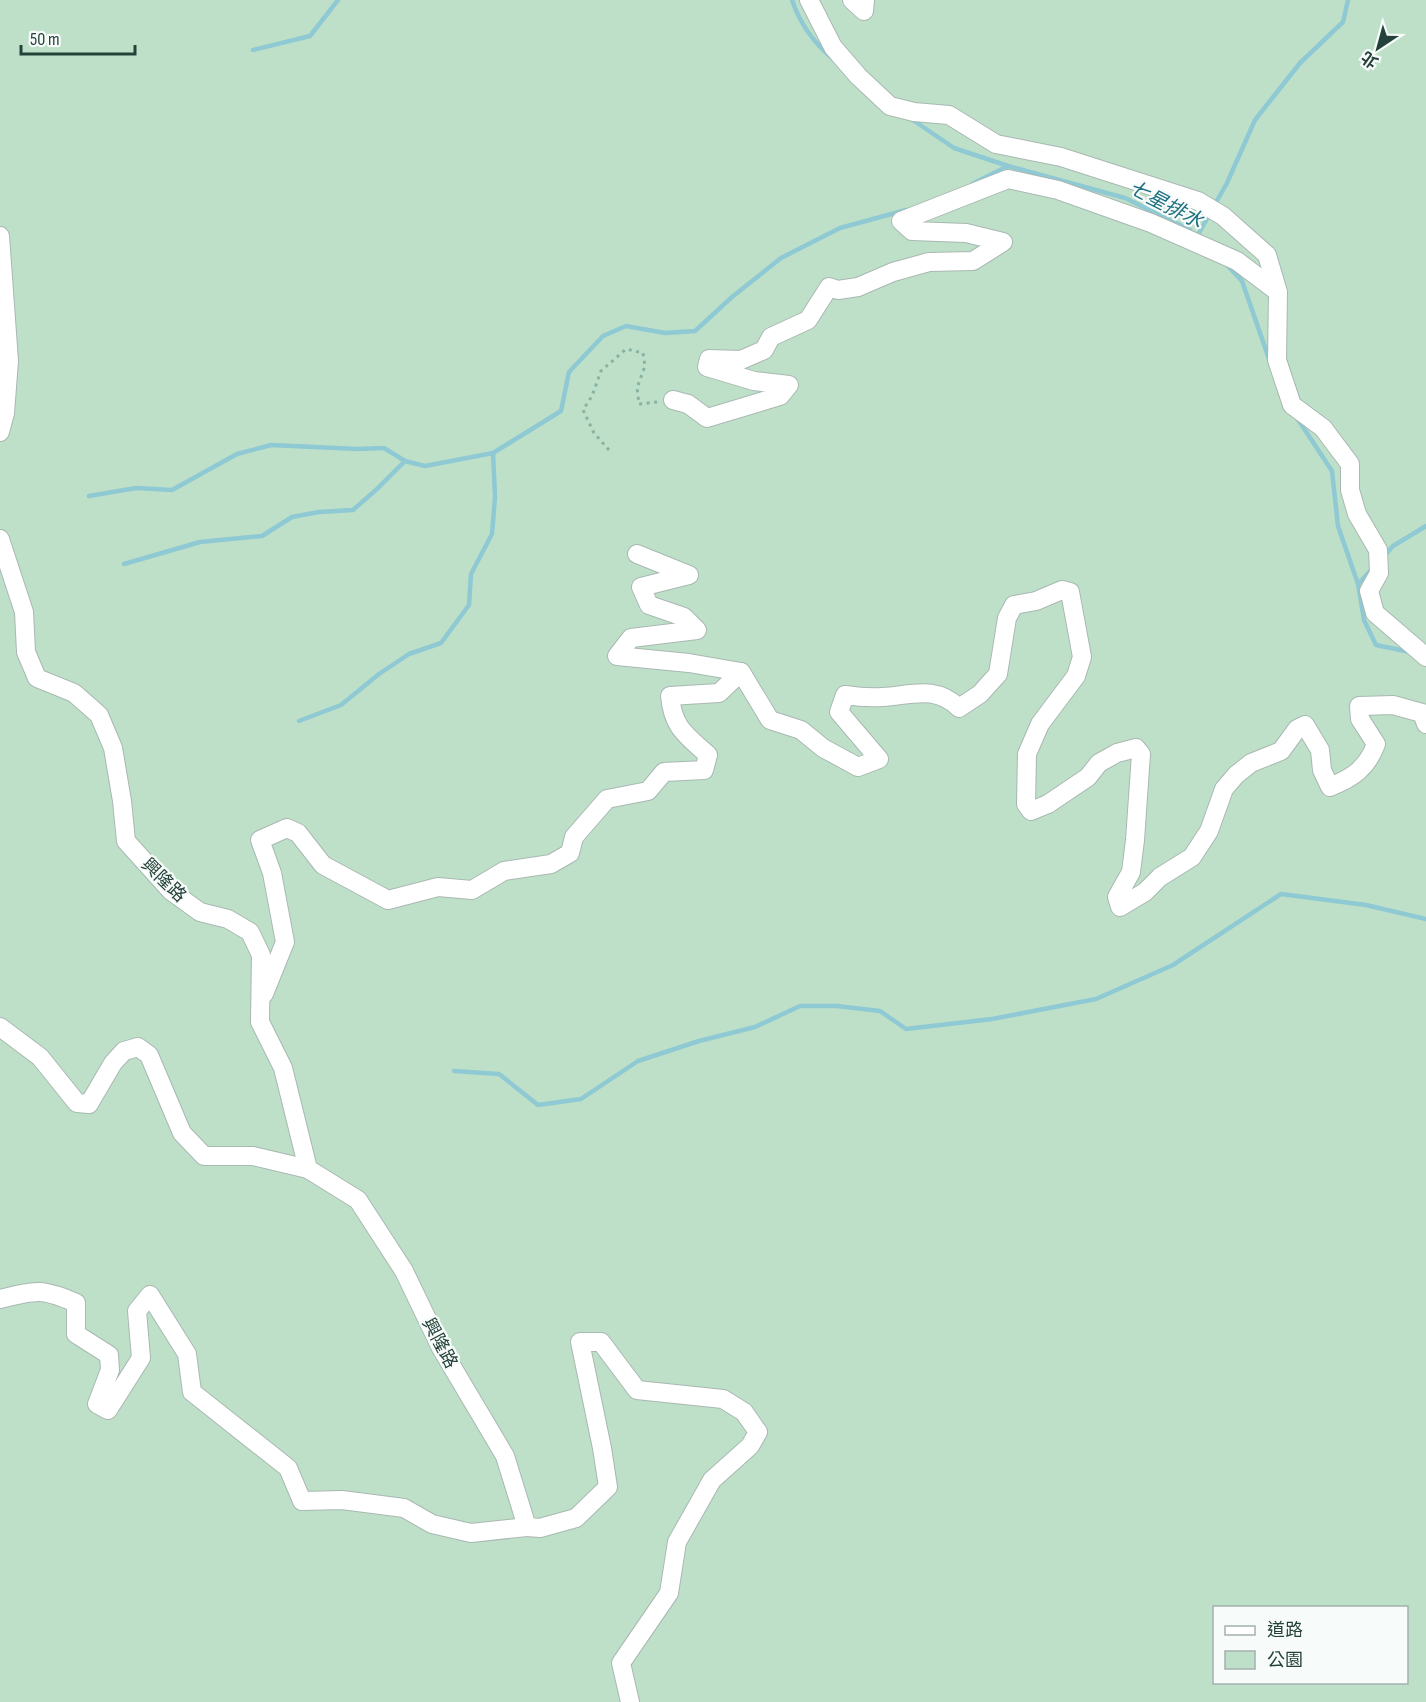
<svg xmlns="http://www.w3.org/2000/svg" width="1426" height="1702" font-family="'Sofia Sans Condensed','Noto Sans TC',sans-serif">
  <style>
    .green { fill: #bfe0c8; fill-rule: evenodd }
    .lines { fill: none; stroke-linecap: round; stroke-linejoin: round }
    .stream { stroke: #8ec9d4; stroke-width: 4.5 }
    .minor-casing { stroke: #a8b8b2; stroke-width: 20 }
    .path { stroke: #86b3a5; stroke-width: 3; stroke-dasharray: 3 4.5; stroke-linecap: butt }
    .minor { stroke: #fff; stroke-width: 18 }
    .labels { text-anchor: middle; stroke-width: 4.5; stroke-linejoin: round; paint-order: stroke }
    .street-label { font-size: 18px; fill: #24423a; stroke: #f7fbf9 }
    .water-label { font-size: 20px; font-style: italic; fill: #1c6f80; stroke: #f7fbf9 }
  </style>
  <rect width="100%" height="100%" fill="#e6efeb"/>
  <path class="green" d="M 0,0 L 1426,0 L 1426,1702 L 0,1702 ZM 1214,1608 L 1406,1608 L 1406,1682 L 1214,1682 Z"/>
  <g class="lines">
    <g class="stream">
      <path d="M 792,0 C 800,24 813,42 832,58"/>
      <path d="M 253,50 L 310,36 L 338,0"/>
      <path d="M 910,118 L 954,148 L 1008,166 L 1125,198 L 1190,230"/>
      <path d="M 972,184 L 1008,166"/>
      <path d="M 1214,206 L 1227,183 L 1255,120 L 1300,63 L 1343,22 L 1348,0"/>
      <path d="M 1198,235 L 1210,213"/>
      <path d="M 1226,264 L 1242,281 L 1269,359"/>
      <path d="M 1297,418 L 1332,471 L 1338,526 L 1358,584 L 1364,620 L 1376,645 L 1410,652"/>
      <path d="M 89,496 L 136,488 L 172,490 L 237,454 L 271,445 L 358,449 L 384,448 L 405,461"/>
      <path d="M 1385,555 L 1393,546 L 1426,526"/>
      <path d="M 124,564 L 200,542 L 262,536 L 292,517 L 319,512 L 353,510 L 377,489 L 405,461 L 425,466 L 493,453 L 561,411 L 569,372 L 603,336 L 626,326 L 665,333 L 695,331 L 732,297 L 781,258 L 840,228 L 906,210"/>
      <path d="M 1358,584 L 1373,568"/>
      <path d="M 299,721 L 341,705 L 379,674 L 409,654 L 441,643 L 469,605 L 471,574 L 492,534 L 495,497 L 493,453"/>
      <path d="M 454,1071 L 499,1074 L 538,1105 L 581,1099 L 638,1061 L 699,1041 L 755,1027 L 800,1006 L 837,1006 L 880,1011 L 906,1029 L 992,1019 L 1096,999 L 1173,965 L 1281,894 L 1366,905 L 1426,919"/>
    </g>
    <g class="minor-casing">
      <g id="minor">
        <path d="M 809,0 L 833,47 L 858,76 L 890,106 L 914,112 L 949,115 L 996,144 L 1061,157 L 1198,201 L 1223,216 L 1267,255 L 1278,292 L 1277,360 L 1292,405 L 1323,428 L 1350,464 L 1350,490 L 1357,514 L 1378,550 L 1379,573 L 1369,591 L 1375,613 L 1426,657"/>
        <path d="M 852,0 L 864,11 L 865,0"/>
        <path d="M 0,236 L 9,361 L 5,413"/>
        <path d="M 673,400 L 688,404 L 707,418 L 780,396 L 789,385 L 754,381 L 707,367 L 709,359 L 741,360 L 764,350 L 771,337 L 808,320 L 829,287 L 838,290 L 858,287 L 893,272 L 929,262 L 973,261 L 1003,242 L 966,233 L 912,231 L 901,221 L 1008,179 L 1058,190 L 1151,223 L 1237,261 L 1278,292"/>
        <path d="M 0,418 L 5,413 L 0,432"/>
        <path d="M 0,539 L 24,612 L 26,652 L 37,678 L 74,693 L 99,715 L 113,748 L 122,801 L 126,841 L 171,891 L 200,912 L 228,919 L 250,932 L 261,955 L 260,1022 L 283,1068 L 308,1169 L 358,1200 L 404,1271 L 441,1348 L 505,1456 L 527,1527 L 540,1528 L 576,1518 L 608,1487 L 602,1448 L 580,1342 L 601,1342 L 637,1390 L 723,1399 L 744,1412 L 758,1432 L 750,1446 L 712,1480 L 677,1542 L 669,1593 L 621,1663 L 630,1702"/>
        <path d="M 741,672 L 770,720 L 801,730 L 823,748 L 858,767 L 879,759 L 839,712 L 845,695 C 858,697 870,698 883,697 C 912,695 936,685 959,708 L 980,694 L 998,674 L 1007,618 L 1014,605 L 1036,601 L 1062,590 L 1070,592 L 1082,657 L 1076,676 L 1040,724 L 1027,754 L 1026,804 L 1031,811 L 1048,804 L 1088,777 L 1099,763 L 1117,753 L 1136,748 L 1141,754 L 1135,840 L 1131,872 L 1117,897 L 1120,907 L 1145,892 L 1160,877 L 1192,857 L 1209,831 L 1224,789 L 1236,775 L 1251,763 L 1281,751 L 1297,729 L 1305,725 L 1320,750 L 1322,770 L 1330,787 C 1354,777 1367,768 1376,744 L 1360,719 L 1359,706 L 1393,705 L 1422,713 L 1426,724"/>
        <path d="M 264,994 L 285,942 L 272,873 L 260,840 L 287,828 L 298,833 L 323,865 L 388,900 L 438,887 L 472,890 L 504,871 L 551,864 L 570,853 L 574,837 L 607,799 L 648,791 L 664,772 L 704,770 L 708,755 C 686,735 673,728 670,696 L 719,693 L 741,672 L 689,663 L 617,656 L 631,638 L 697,630 L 684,617 L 649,605 L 641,587 L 689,575 L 637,554"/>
        <path d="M 0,1027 L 40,1057 L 77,1103 L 89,1104 L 113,1063 L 124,1051 L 138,1047 L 149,1055 L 182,1133 L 204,1156 L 253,1156 L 308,1169"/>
        <path d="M 0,1299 C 36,1290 42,1288 76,1303 L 76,1334 L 109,1355 L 110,1370 L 97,1404 L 108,1410 L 141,1358 L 137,1311 L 150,1295 L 187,1354 L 192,1392 L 288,1468 L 302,1501 L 342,1500 L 404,1508 L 432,1524 L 471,1533 L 527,1527"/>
      </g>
    </g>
    <path class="path" d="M 609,450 L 594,433 L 583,410 L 592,396 L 601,371 L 626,349 L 643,353 L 645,366 L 637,388 L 639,404 L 657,402"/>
    <use href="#minor" class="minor"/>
  </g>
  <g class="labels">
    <g class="street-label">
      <text transform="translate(164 880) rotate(44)" y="6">興隆路</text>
      <text transform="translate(440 1343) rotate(62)" y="6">興隆路</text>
    </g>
    <g class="water-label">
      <text transform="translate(1166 204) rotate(27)" y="7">七星排水</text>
    </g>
  </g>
  <rect x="1213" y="1606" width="195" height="78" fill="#f7fbf9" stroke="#a3b1ad" stroke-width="1.5"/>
  <rect x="1225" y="1626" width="30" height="9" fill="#ffffff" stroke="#a3b1ad" stroke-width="1.5"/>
  <text x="1267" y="1636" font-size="18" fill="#24423a">道路</text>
  <rect x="1225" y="1651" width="30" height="18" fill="#bfe0c8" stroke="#a3b1ad" stroke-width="1.5"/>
  <text x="1267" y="1666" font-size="18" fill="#24423a">公園</text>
  <g transform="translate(1378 48) rotate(216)" stroke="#f7fbf9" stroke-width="4.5" paint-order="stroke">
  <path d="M0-4.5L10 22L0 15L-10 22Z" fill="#24423a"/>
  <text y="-9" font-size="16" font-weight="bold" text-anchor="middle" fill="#24423a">北</text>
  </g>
  <path d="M21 45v9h114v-9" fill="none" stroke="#24423a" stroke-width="3"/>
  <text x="30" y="45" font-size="18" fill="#24423a" stroke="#f7fbf9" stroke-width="4.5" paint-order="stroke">50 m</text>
</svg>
